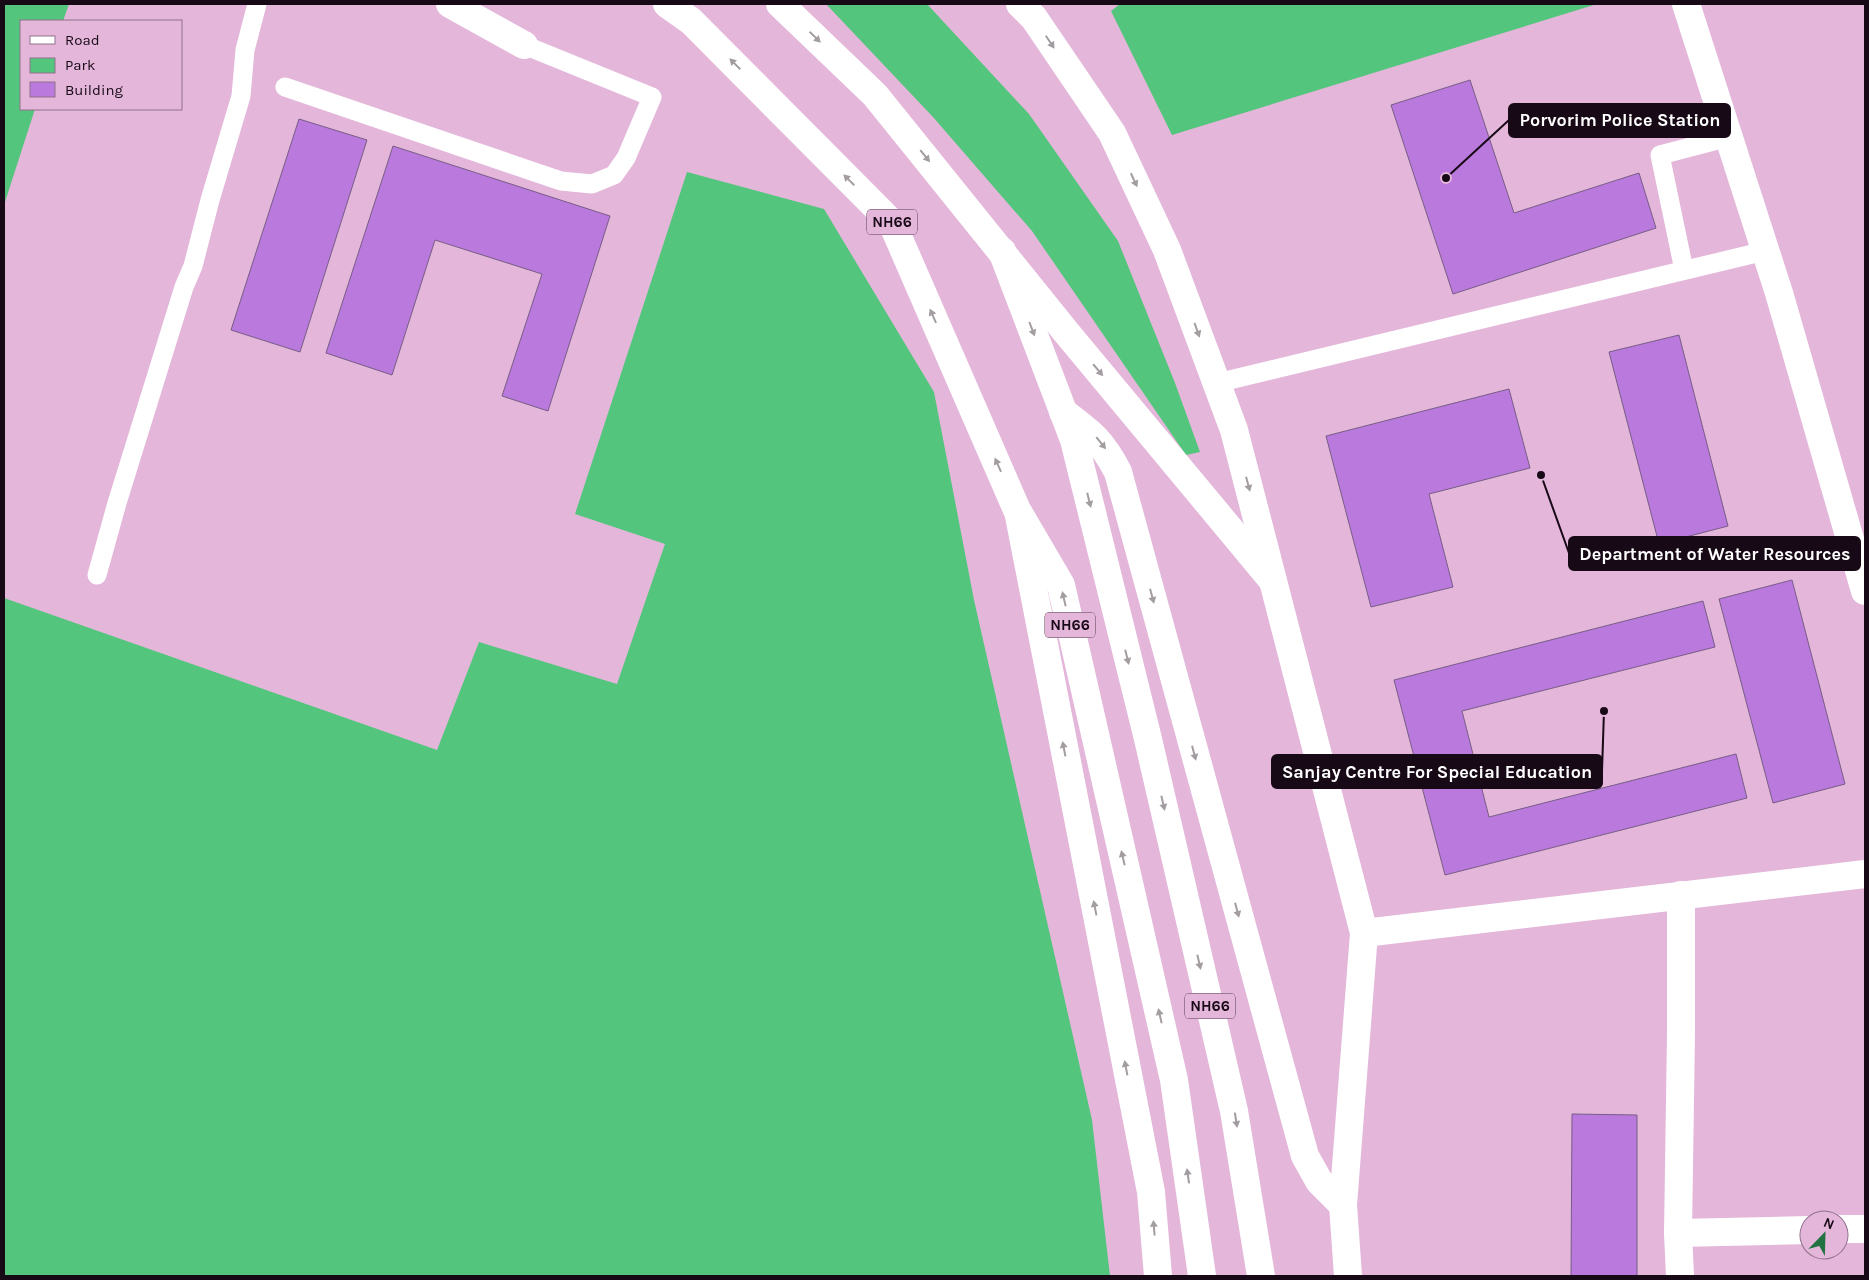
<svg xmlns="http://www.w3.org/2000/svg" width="1869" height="1280" font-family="Karla,sans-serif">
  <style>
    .green { fill: #53c57c }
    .building { fill: #ba79dc; stroke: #775d86 }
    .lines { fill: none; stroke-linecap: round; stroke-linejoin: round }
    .lane { stroke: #fff; stroke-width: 19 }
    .street { stroke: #fff; stroke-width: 28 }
    .secondary { stroke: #fff; stroke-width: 28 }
    .primary { stroke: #fff; stroke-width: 28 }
    .highway { stroke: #fff; stroke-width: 28 }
    .oneway { fill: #a39da2 }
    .labels { text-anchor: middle; stroke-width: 5; stroke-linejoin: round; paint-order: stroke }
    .shield { fill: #e3b6da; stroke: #553d51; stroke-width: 1 }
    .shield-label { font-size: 15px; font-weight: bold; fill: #180916 }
    .leader { fill: none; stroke: #180916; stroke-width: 2 }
    .callout-dot { fill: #180916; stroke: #e3b6da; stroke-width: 2 }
    .callout { fill: #180916; stroke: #180916; stroke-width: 2 }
    .callout-label { font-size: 18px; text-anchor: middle; font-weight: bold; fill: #fff }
  </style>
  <rect width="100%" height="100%" fill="#e3b6da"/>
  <g class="green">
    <path d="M 4,4 L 69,4 L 63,21 L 21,21 L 21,109 L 35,109 L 4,205 Z"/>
    <path d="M 826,4 L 927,4 L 1029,114 L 1118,241 L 1175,383 L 1200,452 L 1186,455 L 1032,231 L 933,117 Z"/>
    <path d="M 1120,4 L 1597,4 L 1172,135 L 1111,11 Z"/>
    <path d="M 687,172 L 824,209 L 934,392 L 974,600 L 1092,1120 L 1110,1276 L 4,1276 L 4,598 L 437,750 L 479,642 L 617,684 L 665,544 L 575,514 Z"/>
  </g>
  <g class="building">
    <path d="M 1470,80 L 1514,213 L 1639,173 L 1656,228 L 1453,294 L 1391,105 Z"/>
    <path d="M 299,119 L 367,140 L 300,352 L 231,330 Z"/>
    <path d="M 393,146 L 610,216 L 548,411 L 502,396 L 542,274 L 435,240 L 392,375 L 326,353 Z"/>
    <path d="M 1679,335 L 1728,526 L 1659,544 L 1609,352 Z"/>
    <path d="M 1509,389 L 1530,468 L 1429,494 L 1453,587 L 1371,607 L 1326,436 Z"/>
    <path d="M 1792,580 L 1845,784 L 1773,803 L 1719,599 Z"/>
    <path d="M 1703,601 L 1715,647 L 1462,711 L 1489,817 L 1736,754 L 1747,798 L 1445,875 L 1394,680 Z"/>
    <path d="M 1572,1114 L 1637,1115 L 1637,1276 L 1571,1276 Z"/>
  </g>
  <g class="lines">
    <g class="lane">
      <path d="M 285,87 L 561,181 L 592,184 L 614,175 L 626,158 L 652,97 L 524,45"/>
      <path d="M 1684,270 L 1660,155 L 1729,137"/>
      <path d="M 1217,383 L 1765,251"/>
      <path d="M 97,575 L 117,503 L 184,287 L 193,266 L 210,200 L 241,96 L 245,50 L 257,4"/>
    </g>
    <g class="street">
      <path d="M 450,4 L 524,45"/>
      <path d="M 1686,4 L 1779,293 L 1865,591"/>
      <path d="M 1681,895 L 1681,1033 L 1678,1233 L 1809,1230"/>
      <path d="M 1364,933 L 1865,874"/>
      <path d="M 1839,1229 L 1865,1229"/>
      <path d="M 1678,1233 L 1680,1276"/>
    </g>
    <path class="secondary" d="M 1063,412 C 1091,433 1102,441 1118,472 L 1305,1156 L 1319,1181 L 1343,1205"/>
    <g class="primary">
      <path d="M 1020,4 L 1034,18 L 1112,133 L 1167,250 L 1234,430 L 1364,933 L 1343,1205 L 1348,1276"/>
      <path d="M 1019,516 L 1151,1192 L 1158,1276"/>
    </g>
    <g class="highway">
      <path d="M 667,4 L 691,21 L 892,223 L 1017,510 L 1061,585 L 1174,1080 L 1202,1276"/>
      <path d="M 780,4 L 875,95 L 1066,332 L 1273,581"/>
      <path d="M 1002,251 L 1074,440 L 1148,739 L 1234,1111 L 1261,1276"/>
    </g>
  </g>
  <defs><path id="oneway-solid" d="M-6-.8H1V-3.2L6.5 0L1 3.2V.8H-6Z" transform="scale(1.25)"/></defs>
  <g class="oneway">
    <use href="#oneway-solid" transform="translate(815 37) rotate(44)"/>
    <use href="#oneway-solid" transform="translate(1050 42) rotate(56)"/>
    <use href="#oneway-solid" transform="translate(735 64) rotate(-135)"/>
    <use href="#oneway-solid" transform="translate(925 156) rotate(51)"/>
    <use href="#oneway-solid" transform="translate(849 180) rotate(-135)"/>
    <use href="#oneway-solid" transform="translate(1134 180) rotate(65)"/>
    <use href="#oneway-solid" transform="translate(933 316) rotate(-114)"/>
    <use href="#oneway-solid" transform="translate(1032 329) rotate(69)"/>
    <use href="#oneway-solid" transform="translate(1197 330) rotate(70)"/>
    <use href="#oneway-solid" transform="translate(1098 370) rotate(50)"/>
    <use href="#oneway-solid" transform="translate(1101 443) rotate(51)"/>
    <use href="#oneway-solid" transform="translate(998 465) rotate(-114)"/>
    <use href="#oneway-solid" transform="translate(1248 484) rotate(75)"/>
    <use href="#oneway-solid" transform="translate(1089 500) rotate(76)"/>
    <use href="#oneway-solid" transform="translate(1152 596) rotate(75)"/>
    <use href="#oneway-solid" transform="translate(1064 599) rotate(-103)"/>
    <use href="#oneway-solid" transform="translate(1127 657) rotate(76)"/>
    <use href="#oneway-solid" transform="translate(1064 749) rotate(-101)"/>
    <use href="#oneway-solid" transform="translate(1194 753) rotate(75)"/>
    <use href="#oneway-solid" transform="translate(1163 803) rotate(77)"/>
    <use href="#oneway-solid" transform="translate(1123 858) rotate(-103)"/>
    <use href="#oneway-solid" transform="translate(1095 908) rotate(-101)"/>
    <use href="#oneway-solid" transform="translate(1237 910) rotate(75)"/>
    <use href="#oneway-solid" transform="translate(1199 962) rotate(77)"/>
    <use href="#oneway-solid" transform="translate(1160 1016) rotate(-103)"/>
    <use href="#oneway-solid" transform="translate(1126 1068) rotate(-101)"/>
    <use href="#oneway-solid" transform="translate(1236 1120) rotate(81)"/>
    <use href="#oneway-solid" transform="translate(1188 1176) rotate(-98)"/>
    <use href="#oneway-solid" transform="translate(1154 1228) rotate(-95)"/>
  </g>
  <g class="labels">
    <g class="shield">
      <rect x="867" y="209.5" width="50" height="25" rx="4"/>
      <rect x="1045" y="612.5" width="50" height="25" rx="4"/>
      <rect x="1185" y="993.5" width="50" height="25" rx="4"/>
    </g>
    <g class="shield-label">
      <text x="892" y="227">NH66</text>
      <text x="1070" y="630">NH66</text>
      <text x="1210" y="1011">NH66</text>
    </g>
  </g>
  <path class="leader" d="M1446 178L1509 120M1541 475L1569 553M1604 711L1602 771"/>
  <g class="callout-dot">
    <circle cx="1446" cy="178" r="5"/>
    <circle cx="1541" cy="475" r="5"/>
    <circle cx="1604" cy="711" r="5"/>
  </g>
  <g class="callout">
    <rect x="1509" y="104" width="221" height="33" rx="5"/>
    <rect x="1569" y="537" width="291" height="33" rx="5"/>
    <rect x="1272" y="755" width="330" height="33" rx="5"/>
  </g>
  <g class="callout-label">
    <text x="1620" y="126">Porvorim Police Station</text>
    <text x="1715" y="560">Department of Water Resources</text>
    <text x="1437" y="778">Sanjay Centre For Special Education</text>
  </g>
  <rect width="1869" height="1280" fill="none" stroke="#180916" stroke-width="10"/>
  <rect x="20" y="20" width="162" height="90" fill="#e3b6da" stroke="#92718c"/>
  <rect x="30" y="36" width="25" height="8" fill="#ffffff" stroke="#92718c"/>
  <text x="65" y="45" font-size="15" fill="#180916">Road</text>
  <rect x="30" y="58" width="25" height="15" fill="#53c57c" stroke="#92718c"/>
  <text x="65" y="70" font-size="15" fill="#180916">Park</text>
  <rect x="30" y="82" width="25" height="15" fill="#ba79dc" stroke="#92718c"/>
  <text x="65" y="95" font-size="15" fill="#180916">Building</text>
  <g transform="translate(1824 1235) rotate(23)"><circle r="24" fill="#e3b6da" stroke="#92718c"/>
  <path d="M0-4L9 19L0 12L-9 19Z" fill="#237242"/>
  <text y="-8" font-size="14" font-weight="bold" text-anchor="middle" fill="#180916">N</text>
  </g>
</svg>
